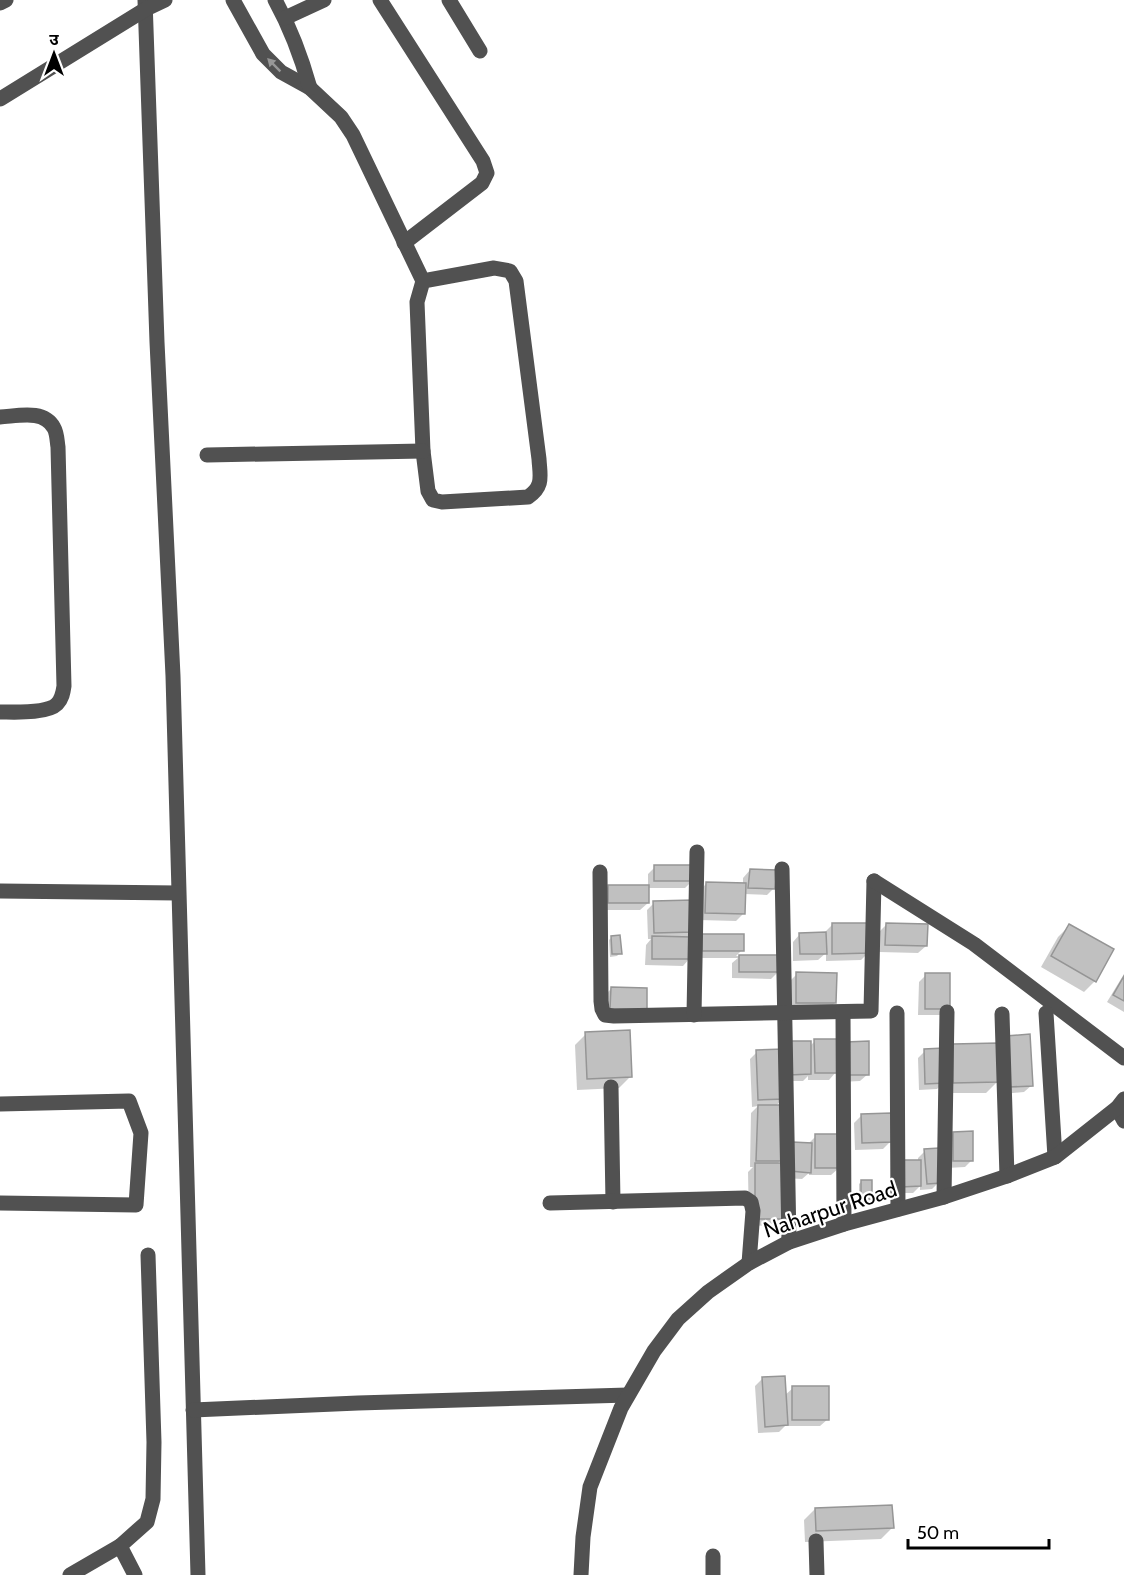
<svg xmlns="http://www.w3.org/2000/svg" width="1124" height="1575" font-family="Cabin,'Noto Sans Devanagari',sans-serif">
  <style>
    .shadow { fill: #0003 }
    .building { fill: #c0c0c0; stroke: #959595; stroke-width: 1.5 }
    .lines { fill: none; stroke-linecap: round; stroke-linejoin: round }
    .minor { stroke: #515151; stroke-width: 15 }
    .oneway { fill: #979797 }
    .labels { text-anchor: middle; stroke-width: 4.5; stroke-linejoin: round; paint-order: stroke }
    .street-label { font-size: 22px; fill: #000; stroke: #fff }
  </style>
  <rect width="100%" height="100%" fill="#fff"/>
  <g class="shadow">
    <path d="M 655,867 L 692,881 L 685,888 L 648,888 L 648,903 L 640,910 L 601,910 L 601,894 L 608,887 L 648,887 L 648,874 Z"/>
    <path d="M 750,870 L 774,888 L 767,895 L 744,894 L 743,914 L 736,921 L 699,920 L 700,890 L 707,883 L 743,884 L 743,878 Z"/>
    <path d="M 654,903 L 693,931 L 685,939 L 690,958 L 683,966 L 645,965 L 646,945 L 651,939 L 648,939 L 647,910 Z"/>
    <path d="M 832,925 L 868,953 L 861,960 L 826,961 L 826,953 L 818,960 L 793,961 L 793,942 L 800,934 L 825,934 L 825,932 Z"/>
    <path d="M 886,925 L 926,946 L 918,953 L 879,952 L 879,932 Z"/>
    <path d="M 1069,926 L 1095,981 L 1084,992 L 1041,967 L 1058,937 Z"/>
    <path d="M 612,937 L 620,953 L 617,956 L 610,957 L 609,940 Z"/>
    <path d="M 695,942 L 742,950 L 736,956 L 779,957 L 778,972 L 771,979 L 732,978 L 732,963 L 738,958 L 695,958 Z"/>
    <path d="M 797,974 L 835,1003 L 827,1010 L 789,1009 L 790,981 Z"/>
    <path d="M 1124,974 L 1124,1012 L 1107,1002 Z"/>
    <path d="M 926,975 L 949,975 L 942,1015 L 918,1015 L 919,982 Z"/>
    <path d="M 611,989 L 639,1016 L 604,1015 L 604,996 Z"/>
    <path d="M 586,1034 L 630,1077 L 619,1088 L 577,1090 L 575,1045 Z"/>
    <path d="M 1007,1037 L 1032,1085 L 1024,1092 L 1003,1094 Z"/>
    <path d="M 815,1041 L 836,1072 L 829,1080 L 808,1080 L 808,1076 L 803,1081 L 783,1081 L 783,1098 L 775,1107 L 780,1161 L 777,1164 L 781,1218 L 774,1225 L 749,1226 L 748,1172 L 753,1167 L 750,1167 L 751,1113 L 758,1106 L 752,1107 L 750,1059 L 757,1052 L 810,1046 Z"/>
    <path d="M 840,1050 L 868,1074 L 860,1081 L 840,1082 Z"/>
    <path d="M 925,1051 L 997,1082 L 986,1093 L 943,1093 L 943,1083 L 937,1089 L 919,1090 L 918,1058 Z"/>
    <path d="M 861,1116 L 890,1142 L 883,1149 L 855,1150 L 854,1123 Z"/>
    <path d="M 954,1133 L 972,1160 L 965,1167 L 947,1168 L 946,1140 Z"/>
    <path d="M 816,1136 L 839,1168 L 831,1175 L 809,1175 L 809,1173 L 802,1179 L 784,1178 L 809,1143 Z"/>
    <path d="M 925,1151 L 939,1182 L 932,1189 L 920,1190 L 920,1186 L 913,1193 L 895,1193 L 918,1161 L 918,1158 Z"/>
    <path d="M 862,1181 L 871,1199 L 868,1202 L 859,1202 L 859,1184 Z"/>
    <path d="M 762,1379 L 784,1396 L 793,1388 L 828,1419 L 820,1426 L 785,1426 L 779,1432 L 758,1433 L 755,1386 Z"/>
    <path d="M 815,1509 L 892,1528 L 881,1539 L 805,1542 L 804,1520 Z"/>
  </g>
  <g class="building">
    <rect x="654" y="865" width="39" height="16"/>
    <path d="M 750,869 L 777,870 L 775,889 L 748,888 Z"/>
    <path d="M 706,882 L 746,883 L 745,914 L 705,913 Z"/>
    <rect x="608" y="885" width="41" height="18"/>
    <path d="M 693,900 L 694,932 L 654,933 L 653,901 Z"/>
    <path d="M 832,923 L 869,923 L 870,953 L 832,954 Z"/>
    <path d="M 886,923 L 928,924 L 927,946 L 885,945 Z"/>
    <path d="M 1069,924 L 1114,949 L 1096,982 L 1051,956 Z"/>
    <path d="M 826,932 L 827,954 L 800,954 L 799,933 Z"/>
    <rect x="702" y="934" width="42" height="17"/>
    <path d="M 620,935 L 622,954 L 612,954 L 611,936 Z"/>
    <path d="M 652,936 L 692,937 L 691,959 L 652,959 Z"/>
    <rect x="739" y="955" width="41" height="17"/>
    <path d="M 796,972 L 837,973 L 836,1003 L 796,1003 Z"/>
    <rect x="925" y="973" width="25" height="36"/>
    <path d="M 1124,976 L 1124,1001 L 1113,995 Z"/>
    <path d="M 611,987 L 647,988 L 647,1009 L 610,1009 Z"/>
    <path d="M 630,1030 L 632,1077 L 587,1079 L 585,1032 Z"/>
    <path d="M 1030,1034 L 1033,1086 L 1009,1087 L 1006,1036 Z"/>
    <path d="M 814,1039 L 837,1039 L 837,1073 L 815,1073 Z"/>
    <path d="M 789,1041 L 811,1041 L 811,1074 L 789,1075 Z"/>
    <path d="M 869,1041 L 869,1075 L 847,1075 L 846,1042 Z"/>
    <path d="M 998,1043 L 998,1082 L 953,1083 L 953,1044 Z"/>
    <path d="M 944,1048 L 945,1083 L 925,1084 L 924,1049 Z"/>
    <path d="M 783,1049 L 785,1099 L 758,1100 L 756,1050 Z"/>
    <path d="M 758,1105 L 783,1105 L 782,1161 L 756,1161 Z"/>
    <path d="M 891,1113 L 892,1142 L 862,1143 L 861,1114 Z"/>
    <path d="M 973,1131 L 973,1161 L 953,1161 L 953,1132 Z"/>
    <rect x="815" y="1134" width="25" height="34"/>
    <path d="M 792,1142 L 812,1143 L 811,1173 L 790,1171 Z"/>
    <path d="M 939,1148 L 941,1183 L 927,1184 L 924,1149 Z"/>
    <path d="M 901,1160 L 921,1160 L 921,1186 L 901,1187 Z"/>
    <path d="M 755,1163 L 782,1163 L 783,1219 L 755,1219 Z"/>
    <rect x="861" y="1180" width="11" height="19"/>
    <path d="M 785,1376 L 788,1425 L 765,1427 L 762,1377 Z"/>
    <rect x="792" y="1386" width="37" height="34"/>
    <path d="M 892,1505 L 894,1528 L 816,1531 L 815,1508 Z"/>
  </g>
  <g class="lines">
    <g class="minor">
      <path d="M 145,0 L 157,342 L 173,676 L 198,1575"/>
      <path d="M 233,0 L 263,54 L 281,72 L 310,88 L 341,117 L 353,135 L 423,281 L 417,302 L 423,451 L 428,491 L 433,500 L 442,502 L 528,497 C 544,486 540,476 539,459 L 516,281 L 510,271 L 494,268 L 423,281"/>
      <path d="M 275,0 C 291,29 301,56 310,88"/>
      <path d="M 380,0 L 483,161 L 487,173 L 482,183 L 404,243"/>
      <path d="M 449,0 L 480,51"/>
      <path d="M 0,3 L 6,0"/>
      <path d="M 285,18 L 324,0"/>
      <path d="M 0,99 L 146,9 L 165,0"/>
      <path d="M 0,417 C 18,416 44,409 54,428 C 57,433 57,441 58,447 L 64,686 C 63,693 62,699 57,704 C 47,714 14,712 0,712"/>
      <path d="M 207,455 L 423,451"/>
      <path d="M 782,869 L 789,1242"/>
      <path d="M 600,872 L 601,1001 L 602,1009 L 605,1015 L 614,1016 L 871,1011 L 874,881"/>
      <path d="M 874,881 L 974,944 L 1124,1058"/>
      <path d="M 0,891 L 178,893"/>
      <path d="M 843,1013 L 844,1224"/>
      <path d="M 897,1013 L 898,1209"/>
      <path d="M 1046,1013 L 1055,1157"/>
      <path d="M 1002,1014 L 1007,1176"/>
      <path d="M 694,1015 L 697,852"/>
      <path d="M 611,1087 L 613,1202"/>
      <path d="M 0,1104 L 129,1101 L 141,1133 L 136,1205 L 0,1203"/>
      <path d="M 1117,1108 L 1124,1121"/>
      <path d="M 944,1197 L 947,1012"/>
      <path d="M 550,1203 L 745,1198 L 751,1202 L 753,1211 L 749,1263"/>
      <path d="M 193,1410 L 358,1403 L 628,1395"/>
      <path d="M 816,1541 L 817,1575"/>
      <path d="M 713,1556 L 713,1575"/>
      <path d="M 70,1575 L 120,1546"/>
      <path d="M 135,1575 L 120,1546 L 147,1522 L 153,1499 L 154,1442 L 148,1255"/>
      <path d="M 581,1575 L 583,1537 L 590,1487 L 621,1408 L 654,1351 L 678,1319 L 708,1292 L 749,1263 L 789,1242 L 844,1224 L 944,1197 L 1007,1176 L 1055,1157 L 1117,1108 L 1124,1099"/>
    </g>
  </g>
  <defs><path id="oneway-solid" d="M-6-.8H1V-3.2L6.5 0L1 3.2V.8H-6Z" transform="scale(1.5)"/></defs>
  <use class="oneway" href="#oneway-solid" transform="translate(274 65) rotate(-135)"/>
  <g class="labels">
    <g class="street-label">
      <text transform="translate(830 1209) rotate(-18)" y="8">Naharpur Road</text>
    </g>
  </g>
  <g transform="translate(54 54)" stroke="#ffffff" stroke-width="4.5" paint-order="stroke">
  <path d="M0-4.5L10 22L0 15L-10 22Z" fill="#000000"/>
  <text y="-9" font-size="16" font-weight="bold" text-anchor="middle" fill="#000000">उ</text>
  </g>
  <path d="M908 1539v9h141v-9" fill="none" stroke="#000000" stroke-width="3"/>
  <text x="917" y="1539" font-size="18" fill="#000000" stroke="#ffffff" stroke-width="4.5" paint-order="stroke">50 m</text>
</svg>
